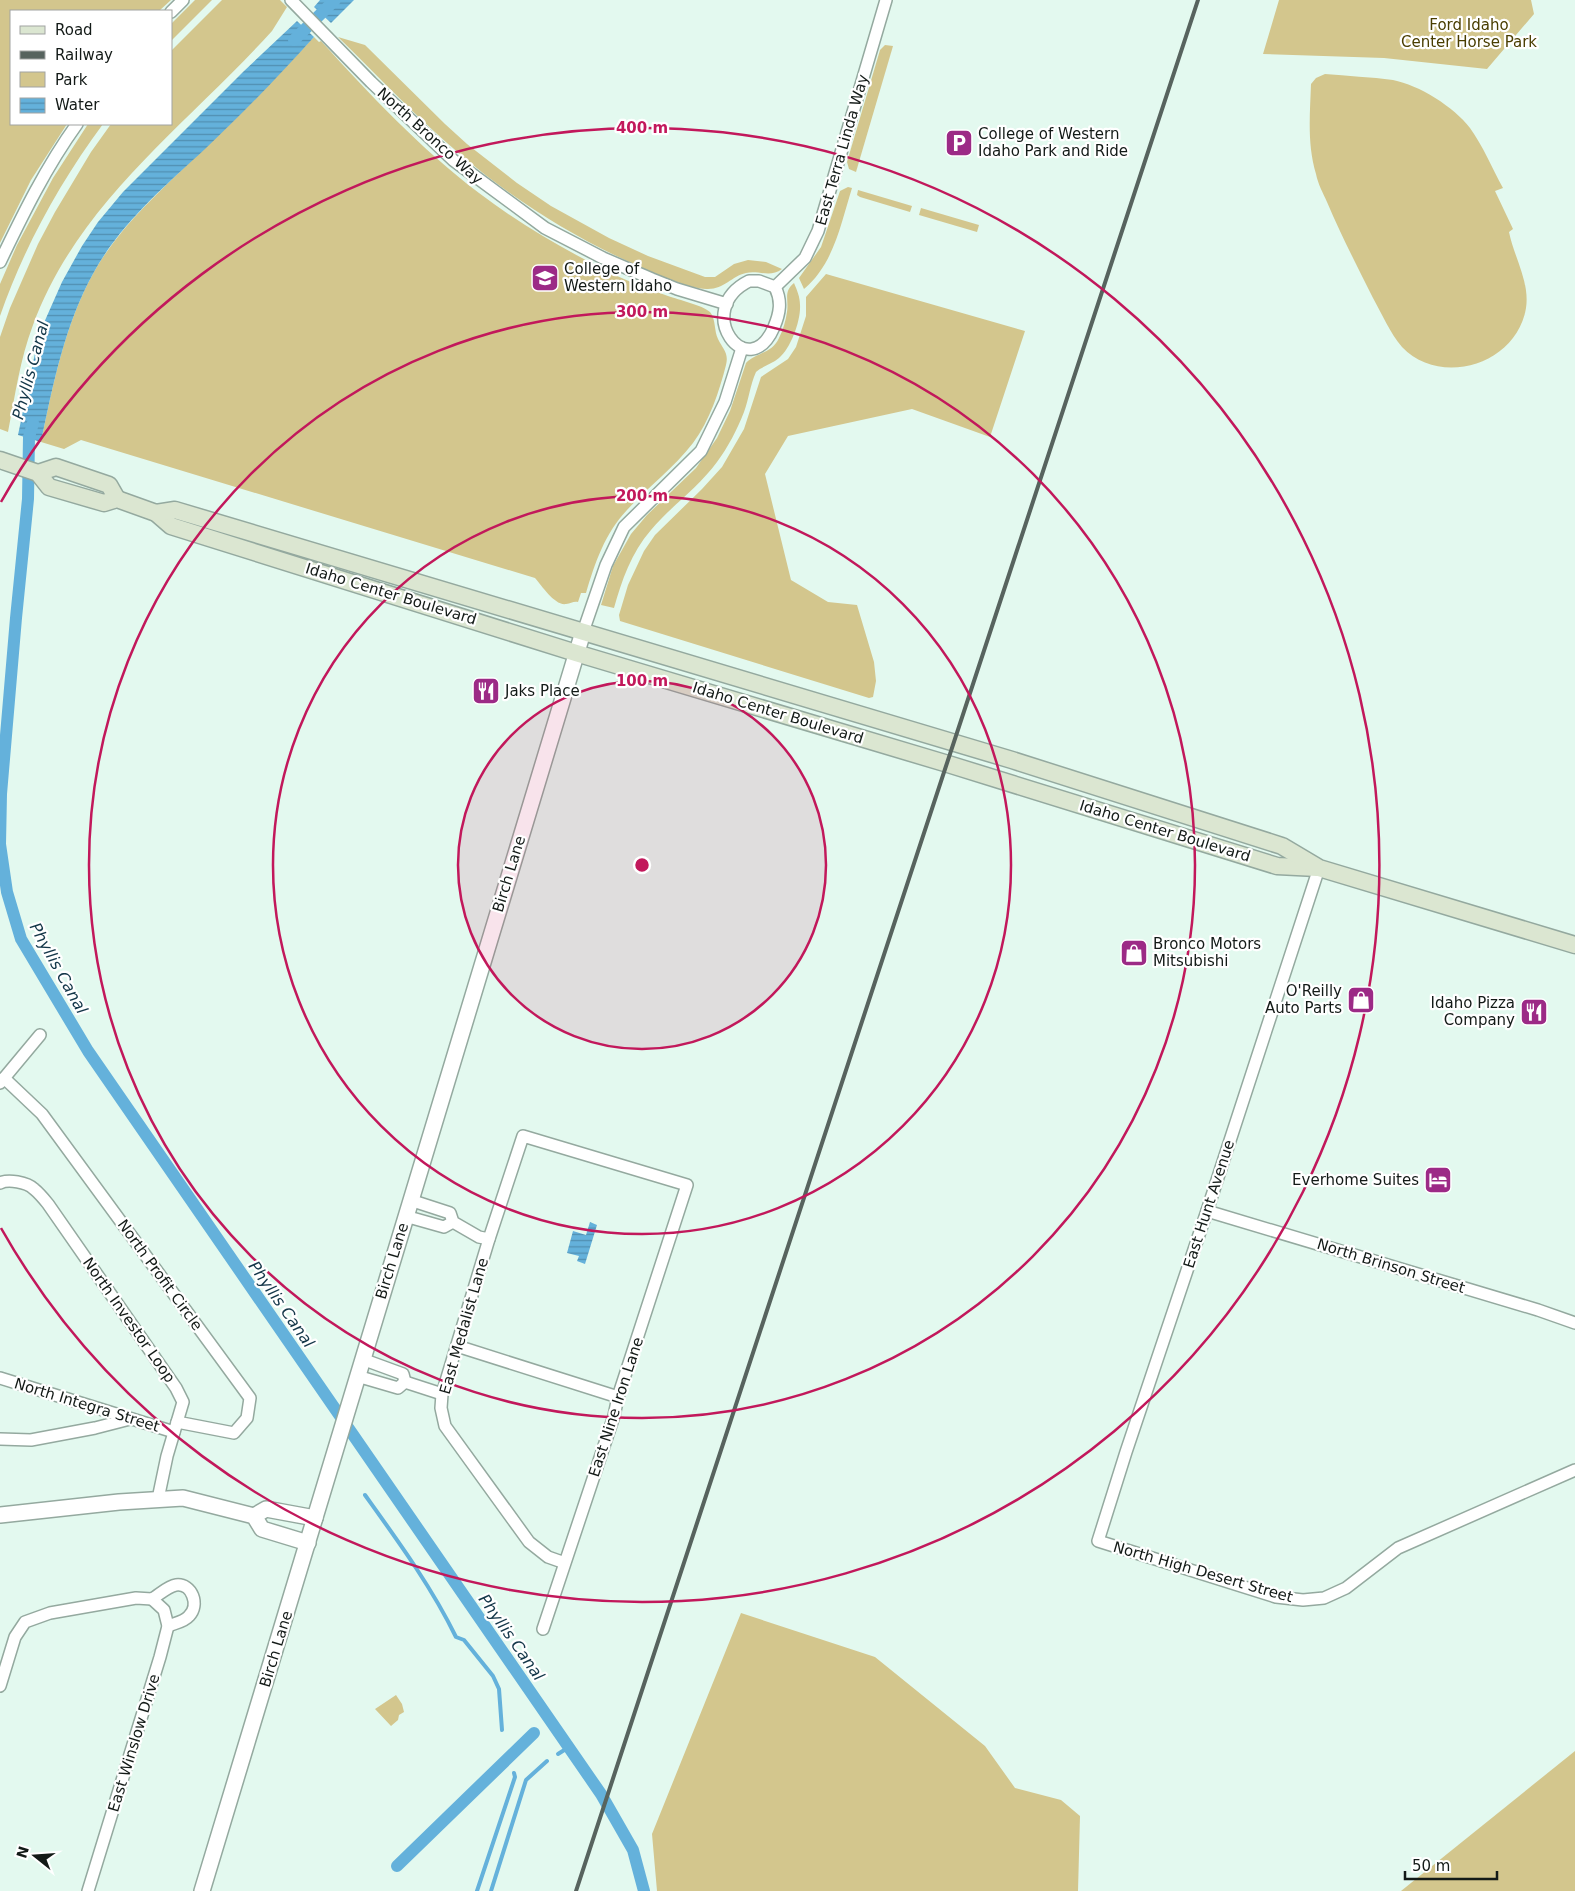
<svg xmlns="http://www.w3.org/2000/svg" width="1575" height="1891" font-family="'DejaVu Sans',sans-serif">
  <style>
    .green { fill: #d3c68d }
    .water { fill: url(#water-rules) }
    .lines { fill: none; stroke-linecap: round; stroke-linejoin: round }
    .stream { stroke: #64b1db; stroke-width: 4 }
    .canal { stroke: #64b1db; stroke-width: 12 }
    .minor-casing { stroke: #94a99f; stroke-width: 14 }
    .tertiary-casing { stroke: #94a99f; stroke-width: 18 }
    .secondary-casing { stroke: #94a99f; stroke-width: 19 }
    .minor { stroke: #fff; stroke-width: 11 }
    .tertiary { stroke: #fff; stroke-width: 15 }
    .secondary { stroke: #dbe6d1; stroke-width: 16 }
    .rail { stroke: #57635e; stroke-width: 4 }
    .ring { fill: none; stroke: #c2185b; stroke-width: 2.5 }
    .labels { text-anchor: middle; stroke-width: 4.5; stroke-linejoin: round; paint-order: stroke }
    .park-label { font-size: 15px; fill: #493d00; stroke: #fff }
    .poi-label { font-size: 15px; fill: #131a17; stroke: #fff; text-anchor: start }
    .street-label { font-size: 15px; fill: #131a17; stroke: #fff }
    .water-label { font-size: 16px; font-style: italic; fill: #133648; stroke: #fff }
    .centre { fill: #c2185b; stroke: #fff; stroke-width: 2.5 }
    .ring-label { font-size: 15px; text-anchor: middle; font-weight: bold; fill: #c2185b; stroke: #fff; stroke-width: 4.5; stroke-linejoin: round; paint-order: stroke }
  </style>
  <defs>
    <pattern id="water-rules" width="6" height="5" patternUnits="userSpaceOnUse" patternTransform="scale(1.25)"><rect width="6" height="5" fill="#64b1db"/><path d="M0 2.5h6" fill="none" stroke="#518fb1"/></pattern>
  </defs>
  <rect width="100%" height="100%" fill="#e3f9ef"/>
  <g class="green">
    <path d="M 0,0 L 171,0 L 159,11 L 11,11 L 11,124 L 67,124 L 31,180 L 0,243 Z"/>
    <path d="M 195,0 L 212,0 L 171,41 L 171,24 Z"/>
    <path d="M 222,0 L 280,0 L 287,7 L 272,31 C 187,125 78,202 33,325 C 20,359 15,396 8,432 L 0,429 L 0,337 L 10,308 L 38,244 L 55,212 L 91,152 L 111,124 L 171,124 L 171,51 Z"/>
    <path d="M 1279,0 L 1531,0 L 1534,14 L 1487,69 L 1384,58 L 1263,54 Z"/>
    <path d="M 314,37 L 319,42 L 321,41 C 370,95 421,149 479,193 C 517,222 558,246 601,268 C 622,279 645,288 668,296 C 679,300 702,305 710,312 C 716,319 714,331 718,339 C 723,349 729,353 726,365 C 719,392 710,420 693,443 C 674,468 648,487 627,510 C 605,533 595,563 586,593 L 581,593 L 578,602 C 573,601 571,604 566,604 C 555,606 542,586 535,578 L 81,440 L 64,449 L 41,442 C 53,384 65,324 94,272 C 118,229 156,195 191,161 C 233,121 274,80 314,37 Z"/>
    <path d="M 338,37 L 365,45 L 445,124 L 467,144 L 517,183 L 551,206 L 609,238 L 648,256 L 705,277 L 715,277 L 734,264 L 748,260 L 766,262 L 782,269 C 770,278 759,270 746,273 C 732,276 724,289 708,289 C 691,290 657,274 640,267 C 575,238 515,201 461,155 C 418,119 379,77 338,37 Z"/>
    <path d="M 885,45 L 893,46 L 856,172 L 849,169 L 847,162 L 880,50 Z"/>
    <path d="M 1325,74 C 1347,76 1371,77 1393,80 C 1419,85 1454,107 1470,128 C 1483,146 1492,168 1503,188 L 1495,191 L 1513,229 L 1509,232 C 1514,257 1530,282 1526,308 C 1517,364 1441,388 1402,347 C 1390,333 1382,314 1373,298 C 1357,266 1341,235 1327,202 C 1323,193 1318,184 1316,174 C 1307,144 1310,115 1311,84 L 1316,78 Z"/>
    <path d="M 88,124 L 103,124 C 60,182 24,247 0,316 L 0,284 L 17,245 L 53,178 Z"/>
    <path d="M 848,187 L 852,188 C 841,223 834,264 804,289 L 799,278 L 821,247 L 840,191 Z"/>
    <path d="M 858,190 L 912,206 L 910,212 L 860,197 L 857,195 Z"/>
    <path d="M 921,208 L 979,225 L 977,232 L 919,215 Z"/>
    <path d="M 826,274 L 1025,331 L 990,437 L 912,409 L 788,436 L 765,474 L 791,580 L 828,602 L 857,605 L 874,662 L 876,681 L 873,697 L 869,698 L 620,621 L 619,615 L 628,585 L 644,551 L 655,535 L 702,489 L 722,467 L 744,429 L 761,377 L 788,359 L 796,347 L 806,316 L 806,297 Z"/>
    <path d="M 794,283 C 797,290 800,297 800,305 C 801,320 791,348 779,358 C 772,364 763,366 756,372 C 750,385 749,399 744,412 C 737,430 728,447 717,462 C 698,488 671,506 651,530 C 631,553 622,580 614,608 L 601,605 L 613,566 L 631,534 L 647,515 L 696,468 L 717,438 L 730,411 L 746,363 C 756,352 772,354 779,338 C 783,330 786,320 787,312 C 789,300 783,292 794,283 Z"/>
    <path d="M 741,1613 L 875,1657 L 985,1746 L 1015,1788 L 1061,1800 L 1080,1816 L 1078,1891 L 657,1891 L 652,1834 Z"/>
    <path d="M 396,1695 L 402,1704 L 404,1712 L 399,1715 L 398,1720 L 391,1726 L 375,1709 Z"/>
    <path d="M 1575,1751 L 1575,1891 L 1401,1891 Z"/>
  </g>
  <g class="water">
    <path d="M 320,0 L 354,0 L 331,23 L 314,7 Z"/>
    <path d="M 297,21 L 314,37 C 279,76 243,113 205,149 C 165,186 121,223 94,272 C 65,324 53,384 41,442 L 18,435 L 39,334 L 62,282 L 82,246 L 98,222 L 123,192 L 244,71 Z"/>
    <path d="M 590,1222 L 597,1225 L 585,1264 L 577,1261 L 579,1256 L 567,1253 L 573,1231 L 586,1235 Z"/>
  </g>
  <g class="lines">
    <g class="stream">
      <path d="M 365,1495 C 398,1541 431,1586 456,1637 L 464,1640 L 493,1676 L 499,1689 L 502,1730"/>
      <path d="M 558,1754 L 569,1747"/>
      <path d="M 477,1891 L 515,1777 L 514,1773"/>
      <path d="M 491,1891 L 526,1780 L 547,1761"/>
    </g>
    <g class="canal">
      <path d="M 294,40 L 335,0"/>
      <path d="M 33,423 L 29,437 L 28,499 L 16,618 L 1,794 L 0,844 L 7,892 L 21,939 L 88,1051 L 601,1794 L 633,1850 L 644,1891"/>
      <path d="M 397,1866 L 534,1733"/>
    </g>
    <g class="minor-casing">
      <g id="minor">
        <path d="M 291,0 L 371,82 L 453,160 L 545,228 L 603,258 L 652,279 L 677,289 L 727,304"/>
        <path d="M 171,12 L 183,0"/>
        <path d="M 0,262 C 23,214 46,167 77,124"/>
        <path d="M 749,281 L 759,281 L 775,287 C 782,301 780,313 774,327 C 748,387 691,310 749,281 Z"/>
        <path d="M 775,287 L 805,258 L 818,231 L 886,0"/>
        <path d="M 583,632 L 606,565 L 624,527 L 701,451 L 725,402 L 742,348"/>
        <path d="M 1319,868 L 1207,1211 L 1126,1452 L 1098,1541 L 1276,1597 L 1303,1600 L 1324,1598 L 1346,1588 L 1398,1548 L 1575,1470"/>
        <path d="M 4,1078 L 42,1114 L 250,1398 L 247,1418 L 234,1433 L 177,1422"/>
        <path d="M 0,1083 L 40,1035"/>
        <path d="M 0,1183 C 8,1179 27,1182 34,1189 C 39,1193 44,1199 48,1204 L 176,1388 L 183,1402 L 167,1456 L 158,1499"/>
        <path d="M 410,1200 L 450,1213 L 453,1222 L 479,1237 L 489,1239"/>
        <path d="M 1207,1211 L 1538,1310 L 1575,1323"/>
        <path d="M 405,1216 L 444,1227 L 453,1222"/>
        <path d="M 457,1346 L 618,1397"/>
        <path d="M 362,1359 L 403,1374 L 405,1382"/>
        <path d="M 357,1376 L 398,1388 L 405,1382"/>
        <path d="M 0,1378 L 174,1432"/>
        <path d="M 405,1382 L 442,1394"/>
        <path d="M 0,1439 L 31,1440 L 95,1428 L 130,1419"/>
        <path d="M 152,1599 C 159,1595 168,1586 176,1585 C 192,1583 200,1605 189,1616 C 184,1622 175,1623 168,1626"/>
        <path d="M 543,1629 L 614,1416 L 618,1397 L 687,1185 L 523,1136 L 489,1239 L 442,1394 L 441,1408 L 445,1426 L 529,1542 L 548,1557 L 565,1563"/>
        <path d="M 0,1686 L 15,1637 L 25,1622 L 50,1613 L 136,1598 L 152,1599"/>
        <path d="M 88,1891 L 160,1657 L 168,1626 L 164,1610 L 152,1599"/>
      </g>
    </g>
    <g class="tertiary-casing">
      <g id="tertiary">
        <path d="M 0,1515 L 119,1502 L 183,1498 L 254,1516 L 262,1529 L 308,1543"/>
        <path d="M 254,1516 L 266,1509 L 315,1518"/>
        <path d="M 202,1891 L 583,632"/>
      </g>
    </g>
    <g class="secondary-casing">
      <g id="secondary">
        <path d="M 0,460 L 38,473 L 49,487 L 104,503 L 117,499 L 156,513 L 171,526 L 576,653 L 948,764 L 1277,866 L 1317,868"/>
        <path d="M 38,473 L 56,467 L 109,485 L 117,499"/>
        <path d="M 156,513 L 175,510 L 1012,760 L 1282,846 L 1319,868 L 1575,945"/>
      </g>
    </g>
    <use href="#minor" class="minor"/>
    <use href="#tertiary" class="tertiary"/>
    <use href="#secondary" class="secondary"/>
    <path class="rail" d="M 576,1891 L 1198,0"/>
  </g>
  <circle cx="642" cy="865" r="184" fill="#c2185b" fill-opacity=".12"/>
  <g class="ring">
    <circle cx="642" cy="865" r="184"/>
    <circle cx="642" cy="865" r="369"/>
    <circle cx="642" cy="865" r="553"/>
    <path d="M1 502A737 737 0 1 1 1 1228"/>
  </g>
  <defs>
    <g id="parking-square" transform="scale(1.4375)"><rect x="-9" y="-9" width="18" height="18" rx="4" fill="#9c2a86" stroke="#fff"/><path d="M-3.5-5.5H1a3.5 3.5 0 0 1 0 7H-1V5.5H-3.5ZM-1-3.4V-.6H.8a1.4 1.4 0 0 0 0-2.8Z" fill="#fff"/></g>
    <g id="university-square" transform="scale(1.4375)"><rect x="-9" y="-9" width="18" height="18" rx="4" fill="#9c2a86" stroke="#fff"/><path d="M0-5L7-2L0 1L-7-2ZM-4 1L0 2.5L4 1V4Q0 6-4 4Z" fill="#fff"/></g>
    <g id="restaurant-square" transform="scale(1.4375)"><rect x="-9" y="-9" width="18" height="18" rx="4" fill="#9c2a86" stroke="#fff"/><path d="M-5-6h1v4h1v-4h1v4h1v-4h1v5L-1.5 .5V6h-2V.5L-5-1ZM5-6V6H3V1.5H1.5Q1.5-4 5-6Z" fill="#fff"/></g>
    <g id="shop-square" transform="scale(1.4375)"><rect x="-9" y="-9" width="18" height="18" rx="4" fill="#9c2a86" stroke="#fff"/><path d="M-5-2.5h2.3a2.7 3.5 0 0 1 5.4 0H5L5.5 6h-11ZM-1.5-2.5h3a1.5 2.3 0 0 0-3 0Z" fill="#fff"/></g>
    <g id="hotel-square" transform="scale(1.4375)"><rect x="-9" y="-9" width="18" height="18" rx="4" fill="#9c2a86" stroke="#fff"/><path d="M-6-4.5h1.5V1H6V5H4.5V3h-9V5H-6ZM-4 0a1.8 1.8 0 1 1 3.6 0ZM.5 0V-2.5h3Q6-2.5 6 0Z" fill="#fff"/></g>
  </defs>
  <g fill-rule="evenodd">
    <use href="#parking-square" x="959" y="143"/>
    <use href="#university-square" x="545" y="278"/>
    <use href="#restaurant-square" x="486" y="691"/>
    <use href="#shop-square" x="1134" y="953"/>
    <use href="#shop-square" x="1361" y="1000"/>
    <use href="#restaurant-square" x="1534" y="1012"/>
    <use href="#hotel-square" x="1438" y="1180"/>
  </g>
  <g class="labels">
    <g class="park-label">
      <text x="1469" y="30">Ford Idaho<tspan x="1469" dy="17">Center Horse Park</tspan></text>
    </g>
    <g class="poi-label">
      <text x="978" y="139">College of Western<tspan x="978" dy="17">Idaho Park and Ride</tspan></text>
      <text x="564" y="274">College of<tspan x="564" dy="17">Western Idaho</tspan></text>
      <text x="505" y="696">Jaks Place</text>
      <text x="1153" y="949">Bronco Motors<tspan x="1153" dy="17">Mitsubishi</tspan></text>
      <text x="1342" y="996" text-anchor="end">O'Reilly<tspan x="1342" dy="17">Auto Parts</tspan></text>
      <text x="1515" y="1008" text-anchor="end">Idaho Pizza<tspan x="1515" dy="17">Company</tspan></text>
      <text x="1419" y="1185" text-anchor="end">Everhome Suites</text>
    </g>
    <g class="street-label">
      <text transform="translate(430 136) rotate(42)" y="5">North Bronco Way</text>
      <text transform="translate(842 150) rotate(-74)" y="5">East Terra Linda Way</text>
      <text transform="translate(391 594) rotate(17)" y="5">Idaho Center Boulevard</text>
      <text transform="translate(778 713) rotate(17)" y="5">Idaho Center Boulevard</text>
      <text transform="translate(1165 831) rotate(17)" y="5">Idaho Center Boulevard</text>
      <text transform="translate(509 874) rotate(-73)" y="5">Birch Lane</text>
      <text transform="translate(1209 1204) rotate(-72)" y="5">East Hunt Avenue</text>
      <text transform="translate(392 1261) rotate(-73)" y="5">Birch Lane</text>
      <text transform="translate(1391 1266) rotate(17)" y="5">North Brinson Street</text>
      <text transform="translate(160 1275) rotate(54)" y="5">North Profit Circle</text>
      <text transform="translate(129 1320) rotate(55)" y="5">North Investor Loop</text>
      <text transform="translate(464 1326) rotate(-74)" y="5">East Medalist Lane</text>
      <text transform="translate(87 1405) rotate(17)" y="5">North Integra Street</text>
      <text transform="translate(616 1407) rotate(-72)" y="5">East Nine Iron Lane</text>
      <text transform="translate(1203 1572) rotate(16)" y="5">North High Desert Street</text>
      <text transform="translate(276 1649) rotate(-73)" y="5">Birch Lane</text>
      <text transform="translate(134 1743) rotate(-73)" y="5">East Winslow Drive</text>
    </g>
    <g class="water-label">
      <text transform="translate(30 370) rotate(-75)" y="6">Phyllis Canal</text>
      <text transform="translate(59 968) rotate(61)" y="6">Phyllis Canal</text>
      <text transform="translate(282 1304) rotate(55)" y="6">Phyllis Canal</text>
      <text transform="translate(512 1637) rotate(55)" y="6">Phyllis Canal</text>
    </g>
  </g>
  <circle cx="642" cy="865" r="8" class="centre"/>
  <g class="ring-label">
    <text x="642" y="133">400 m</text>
    <text x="642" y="317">300 m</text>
    <text x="642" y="501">200 m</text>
    <text x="642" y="686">100 m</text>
  </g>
  <rect x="10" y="10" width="162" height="115" fill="#ffffff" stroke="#a1a3a2"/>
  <rect x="20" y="26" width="25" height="8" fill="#dbe6d1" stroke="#a1a3a2"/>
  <text x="55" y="35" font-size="15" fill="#131a17">Road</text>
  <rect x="20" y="51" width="25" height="8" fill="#57635e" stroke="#a1a3a2"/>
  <text x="55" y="60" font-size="15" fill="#131a17">Railway</text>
  <rect x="20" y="72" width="25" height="15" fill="#d3c68d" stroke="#a1a3a2"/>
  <text x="55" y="85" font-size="15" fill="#131a17">Park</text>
  <rect x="20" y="98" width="25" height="15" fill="url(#water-rules)" stroke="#a1a3a2"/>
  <text x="55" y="110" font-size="15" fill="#131a17">Water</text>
  <g transform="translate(35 1856) rotate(287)" stroke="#ffffff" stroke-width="4" paint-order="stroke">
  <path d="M0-4L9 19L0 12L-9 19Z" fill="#131a17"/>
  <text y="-8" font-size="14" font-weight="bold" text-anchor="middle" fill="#131a17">N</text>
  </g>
  <path d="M1405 1871v8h92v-8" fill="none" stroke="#131a17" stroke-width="2.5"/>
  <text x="1412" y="1871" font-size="15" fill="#131a17" stroke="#ffffff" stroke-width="4" paint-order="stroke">50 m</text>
</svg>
